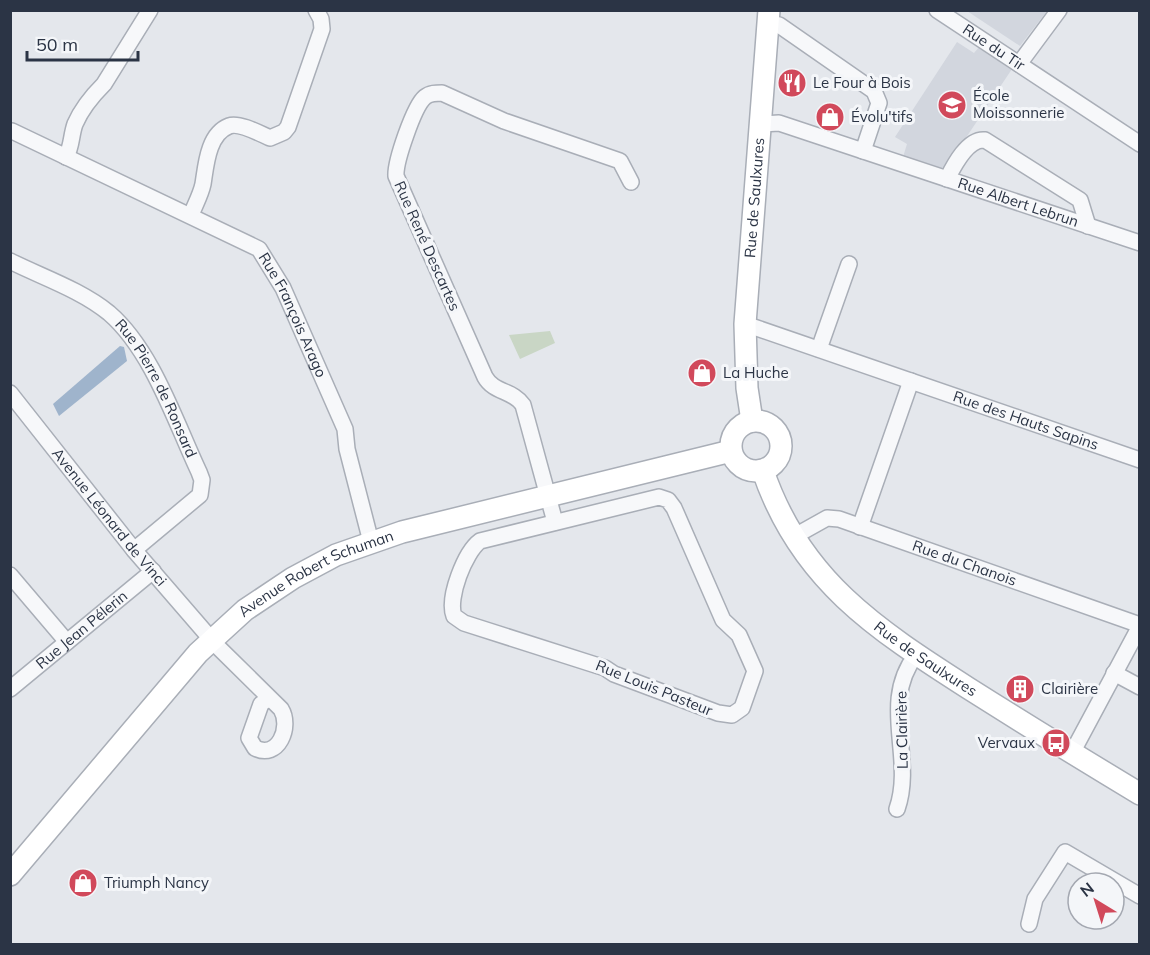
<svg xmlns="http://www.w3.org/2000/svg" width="1150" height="955" font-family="Mulish,sans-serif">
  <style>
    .built { fill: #d2d6de }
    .green { fill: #c9d6c5 }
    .water { fill: #9fb4cc }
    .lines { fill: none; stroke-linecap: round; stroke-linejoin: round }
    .street-casing { stroke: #a9aeb7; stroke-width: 18 }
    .secondary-casing { stroke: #a9aeb7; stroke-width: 24 }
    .street { stroke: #f7f8fa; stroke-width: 15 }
    .secondary { stroke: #fff; stroke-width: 21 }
    .labels { text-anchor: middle; stroke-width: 6; stroke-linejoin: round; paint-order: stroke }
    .street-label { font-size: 15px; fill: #2b3445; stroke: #f4f6f9 }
    .poi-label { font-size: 15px; fill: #2b3445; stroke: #f4f6f9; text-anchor: start }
  </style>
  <rect width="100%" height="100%" fill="#e4e7ec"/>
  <g class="built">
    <path d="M 967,11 L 1047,11 L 1020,46 Z"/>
    <path d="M 957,42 L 974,53 L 980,46 L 1012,69 L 947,166 L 939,169 L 903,157 L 907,144 L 895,137 Z"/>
  </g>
  <path class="green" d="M 550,331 L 555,343 L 520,359 L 509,335 Z"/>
  <path class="water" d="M 120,346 L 124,347 L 127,361 L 59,416 L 53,404 Z"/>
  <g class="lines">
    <g class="street-casing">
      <g id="street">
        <path id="s1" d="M 937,10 L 1140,144"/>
        <path d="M 768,23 L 779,25 L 874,91 L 879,103 L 863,151"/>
        <path d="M 1019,64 L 1059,10"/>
        <path id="s2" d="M 761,124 L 779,123 L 1140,243"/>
        <path id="s3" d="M 12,131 L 259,249 L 283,288 L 345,429 L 347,449 L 371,542"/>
        <path d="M 66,157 C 72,146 71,135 75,124 C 81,110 93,95 104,84 L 150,10"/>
        <path d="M 947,179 C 954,165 968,138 985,140 L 1080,200 L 1088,226"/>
        <path d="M 191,215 C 195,205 201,194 203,184 C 206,165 208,134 229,126 C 239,122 261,134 270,138 L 284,132 L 288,127 L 322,29 L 321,19 L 316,10"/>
        <path id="s4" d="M 10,261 C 42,277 81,290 109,313 C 152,350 175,421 199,472 L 202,480 L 200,495 L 134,550"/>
        <path id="s5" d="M 745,324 L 1140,460"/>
        <path d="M 819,349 L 849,264"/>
        <path id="s6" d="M 10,393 L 134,550 L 217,646 L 281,709 C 292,727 278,760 255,748 L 249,738 L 261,704 L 268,699"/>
        <path d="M 659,497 L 668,500 L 674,508 L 723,620 L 739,635 L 755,671 L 742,708 L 732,715 L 718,713 L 614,674 L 605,668 L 464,623 L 454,616 C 447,598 465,552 480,541 Z"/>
        <path d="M 555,522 L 523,405 C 513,390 494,393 485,377 L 396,176 C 395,162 414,106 425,97 C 430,93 436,93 442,93 L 504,121 L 620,161 L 631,182"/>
        <path d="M 860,527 L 911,381"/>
        <path id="s7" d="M 793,537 L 827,518 L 839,519 L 1140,625"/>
        <path d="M 10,575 L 67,642"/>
        <path d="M 1114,673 L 1140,687"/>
        <path id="s8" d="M 10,689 L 153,571"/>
        <path d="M 1072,753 L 1140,626"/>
        <path d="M 897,809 C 915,757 879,703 916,655"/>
        <path d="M 1029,924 L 1035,899 L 1065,852 L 1140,896"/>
      </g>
    </g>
    <g class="secondary-casing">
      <g id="secondary">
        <circle cx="756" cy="446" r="25"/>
        <path id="s9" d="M 752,421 L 747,388 L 745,324 L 769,10"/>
        <path id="s10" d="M 763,471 C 800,580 876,629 968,688 C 1025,724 1082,759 1140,794"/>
        <path id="s11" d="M 10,875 L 198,653 L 245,610 L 293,578 L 336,555 L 402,532 L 731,451"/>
      </g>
    </g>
    <use href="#street" class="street"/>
    <use href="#secondary" class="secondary"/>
  </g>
  <defs>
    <g id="restaurant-disc" transform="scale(1.5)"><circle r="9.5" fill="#d1495b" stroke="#f4f6f9"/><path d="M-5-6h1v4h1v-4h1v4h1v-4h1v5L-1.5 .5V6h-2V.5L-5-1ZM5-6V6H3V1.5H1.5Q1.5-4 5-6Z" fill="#fff"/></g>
    <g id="school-disc" transform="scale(1.5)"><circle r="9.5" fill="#d1495b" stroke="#f4f6f9"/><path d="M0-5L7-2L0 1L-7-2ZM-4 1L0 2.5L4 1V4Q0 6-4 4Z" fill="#fff"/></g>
    <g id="shop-disc" transform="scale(1.5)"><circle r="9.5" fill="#d1495b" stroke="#f4f6f9"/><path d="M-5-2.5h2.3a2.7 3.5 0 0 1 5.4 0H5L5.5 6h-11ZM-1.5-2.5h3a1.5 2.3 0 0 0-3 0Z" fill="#fff"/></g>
    <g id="building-disc" transform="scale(1.5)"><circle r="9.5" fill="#d1495b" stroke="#f4f6f9"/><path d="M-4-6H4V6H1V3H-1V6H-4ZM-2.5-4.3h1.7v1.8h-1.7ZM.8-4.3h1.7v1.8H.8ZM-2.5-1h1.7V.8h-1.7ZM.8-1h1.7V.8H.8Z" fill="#fff"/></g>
    <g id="bus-disc" transform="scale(1.5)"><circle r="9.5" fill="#d1495b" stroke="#f4f6f9"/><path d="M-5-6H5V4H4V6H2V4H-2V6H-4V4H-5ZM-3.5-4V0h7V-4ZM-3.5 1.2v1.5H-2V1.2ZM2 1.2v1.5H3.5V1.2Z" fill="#fff"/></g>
  </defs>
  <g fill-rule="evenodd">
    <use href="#restaurant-disc" x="792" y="83"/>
    <use href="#school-disc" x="952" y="105"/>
    <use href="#shop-disc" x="830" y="117"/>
    <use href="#shop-disc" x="702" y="373"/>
    <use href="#building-disc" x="1020" y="689"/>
    <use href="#bus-disc" x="1056" y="743"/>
    <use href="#shop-disc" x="83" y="883"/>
  </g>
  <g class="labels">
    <g class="street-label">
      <text dy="5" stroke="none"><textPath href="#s1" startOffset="68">Rue du Tir</textPath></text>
      <text dy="5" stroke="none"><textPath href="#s9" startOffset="224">Rue de Saulxures</textPath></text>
      <text dy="5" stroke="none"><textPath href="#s2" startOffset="270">Rue Albert Lebrun</textPath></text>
      <text transform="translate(427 246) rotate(66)" y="5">Rue René Descartes</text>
      <text dy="5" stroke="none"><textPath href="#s3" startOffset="348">Rue François Arago</textPath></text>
      <text dy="5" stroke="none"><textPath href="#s4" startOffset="202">Rue Pierre de Ronsard</textPath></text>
      <text dy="5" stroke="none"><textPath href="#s5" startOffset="297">Rue des Hauts Sapins</textPath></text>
      <text dy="5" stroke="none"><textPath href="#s6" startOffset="159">Avenue Léonard de Vinci</textPath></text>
      <text dy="5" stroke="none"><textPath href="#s7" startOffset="184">Rue du Chanois</textPath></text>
      <text dy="5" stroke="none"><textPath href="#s11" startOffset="435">Avenue Robert Schuman</textPath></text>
      <text dy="5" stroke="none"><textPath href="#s8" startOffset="93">Rue Jean Pélerin</textPath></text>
      <text dy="5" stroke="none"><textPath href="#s10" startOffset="254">Rue de Saulxures</textPath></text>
      <text transform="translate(654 688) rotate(22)" y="5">Rue Louis Pasteur</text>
      <text transform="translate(902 730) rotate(-91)" y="5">La Clairière</text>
    </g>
    <g class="poi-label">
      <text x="813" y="88">Le Four à Bois</text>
      <text x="973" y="101">École<tspan x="973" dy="17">Moissonnerie</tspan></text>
      <text x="851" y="122">Évolu'tifs</text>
      <text x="723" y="378">La Huche</text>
      <text x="1041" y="694">Clairière</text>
      <text x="1035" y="748" text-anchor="end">Vervaux</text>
      <text x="104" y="888">Triumph Nancy</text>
    </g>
  </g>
  <rect width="1150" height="955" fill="none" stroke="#2b3445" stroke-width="24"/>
  <g transform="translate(1096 901) rotate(322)"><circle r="28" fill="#f4f6f9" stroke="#a4a8b1" stroke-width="1.5"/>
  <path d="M0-4.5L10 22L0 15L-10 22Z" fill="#d1495b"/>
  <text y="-9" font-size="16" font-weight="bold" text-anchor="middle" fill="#2b3445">N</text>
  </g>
  <path d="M27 51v9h111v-9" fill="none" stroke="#2b3445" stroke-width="3"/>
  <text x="36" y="51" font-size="18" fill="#2b3445" stroke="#f4f6f9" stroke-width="4.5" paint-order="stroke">50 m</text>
</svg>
